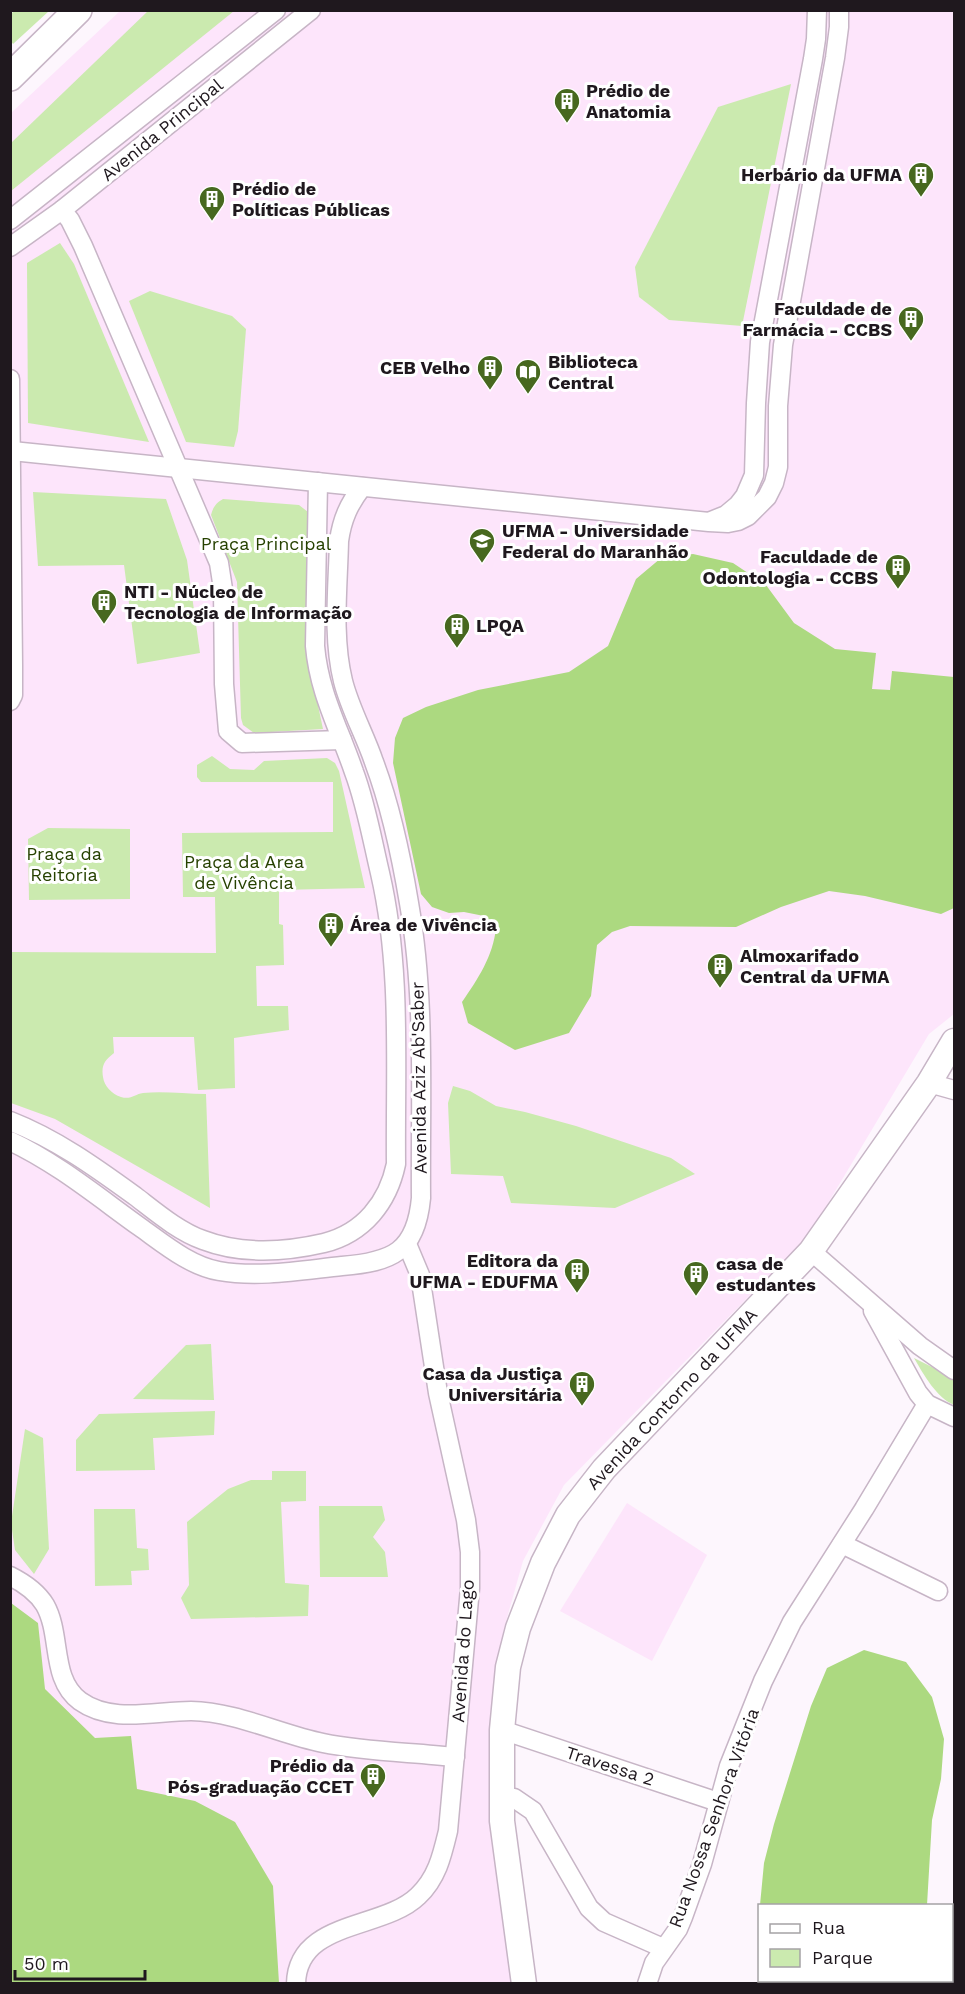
<svg xmlns="http://www.w3.org/2000/svg" width="965" height="1994" font-family="'Work Sans',sans-serif">
  <style>
    .built { fill: #fde5fb }
    .green { fill: #cbeaaf }
    .forest { fill: #acd980 }
    .lines { fill: none; stroke-linecap: round; stroke-linejoin: round }
    .minor-casing { stroke: #c7b5c6; stroke-width: 21 }
    .major-casing { stroke: #c7b5c6; stroke-width: 27 }
    .highway-casing { stroke: #c7b5c6; stroke-width: 30 }
    .minor { stroke: #fff; stroke-width: 18 }
    .major { stroke: #fff; stroke-width: 24 }
    .highway { stroke: #fff; stroke-width: 27 }
    .labels { text-anchor: middle; stroke-width: 6; stroke-linejoin: round; paint-order: stroke }
    .poi-label { font-size: 18px; font-weight: bold; fill: #1f181e; stroke: #fff; text-anchor: start }
    .street-label { font-size: 18px; fill: #1f181e; stroke: #fff }
    .park-label { font-size: 18px; fill: #264100; stroke: #fff }
  </style>
  <rect width="100%" height="100%" fill="#fdf6fd"/>
  <g class="built">
    <path d="M 120,11 L 954,11 L 954,1014 L 929,1034 L 809,1235 L 564,1485 L 523,1561 L 503,1632 L 497,1808 L 515,1983 L 11,1984 L 11,113 Z"/>
    <path d="M 627,1503 L 707,1555 L 652,1661 L 560,1611 Z"/>
  </g>
  <g class="green">
    <path d="M 14,11 L 14,10 L 49,11 L 13,44 L 11,41 L 10,15 Z"/>
    <path d="M 148,11 L 234,11 L 11,191 L 11,143 Z"/>
    <path d="M 791,84 L 742,326 L 669,320 L 639,297 L 635,267 L 718,107 Z"/>
    <path d="M 60,243 L 74,264 L 149,442 L 28,423 L 27,263 Z"/>
    <path d="M 150,291 L 232,316 L 246,329 L 238,431 L 234,447 L 186,442 L 129,301 Z"/>
    <path d="M 33,492 L 166,499 L 187,560 L 200,653 L 137,664 L 124,565 L 38,566 Z"/>
    <path d="M 223,499 L 299,505 L 308,512 L 309,663 L 323,729 L 254,733 L 243,725 L 241,718 L 237,582 L 211,515 C 213,507 216,503 223,499 Z"/>
    <path d="M 212,756 L 230,769 L 254,770 L 264,761 L 327,758 L 335,763 L 339,771 L 365,888 L 279,890 L 279,924 L 283,925 L 284,965 L 256,966 L 257,1006 L 288,1006 L 289,1030 L 234,1038 L 235,1088 L 198,1090 L 194,1037 L 113,1037 L 114,1053 C 105,1060 101,1065 103,1077 C 104,1086 112,1094 121,1097 C 131,1100 135,1094 143,1093 C 164,1091 185,1094 206,1094 L 210,1208 L 55,1119 L 11,1103 L 10,952 L 216,953 L 215,897 L 183,897 L 182,833 L 333,832 L 333,782 L 201,782 L 197,777 L 197,765 Z"/>
    <path d="M 48,828 L 130,829 L 130,899 L 29,900 L 28,839 Z"/>
    <path d="M 453,1086 L 470,1091 L 496,1106 L 525,1112 L 576,1126 L 671,1158 L 695,1174 L 615,1208 L 511,1203 L 503,1176 L 451,1174 L 448,1103 Z"/>
    <path d="M 211,1344 L 214,1400 L 133,1399 L 186,1345 Z"/>
    <path d="M 914,1358 L 954,1378 L 954,1405 C 936,1397 924,1375 914,1358 Z"/>
    <path d="M 215,1411 L 214,1435 L 153,1438 L 155,1470 L 76,1471 L 76,1440 L 99,1414 Z"/>
    <path d="M 25,1429 L 43,1438 L 49,1549 L 34,1574 L 15,1550 L 11,1523 Z"/>
    <path d="M 272,1471 L 306,1471 L 306,1501 L 281,1502 L 285,1583 L 309,1585 L 308,1616 L 191,1619 L 181,1598 L 189,1585 L 187,1522 L 228,1489 L 251,1480 L 272,1480 Z"/>
    <path d="M 319,1506 L 382,1506 L 385,1520 L 373,1537 L 385,1552 L 388,1577 L 320,1577 Z"/>
    <path d="M 94,1509 L 135,1509 L 137,1548 L 148,1549 L 149,1570 L 131,1571 L 132,1585 L 95,1586 Z"/>
  </g>
  <g class="forest">
    <path d="M 693,554 L 733,563 L 766,585 L 794,623 L 835,649 L 876,653 L 872,689 L 890,690 L 892,671 L 954,677 L 954,908 L 941,914 L 865,896 L 829,891 L 781,907 L 736,927 L 630,926 L 612,932 L 597,945 L 591,996 L 569,1033 L 515,1050 L 468,1023 L 462,1002 C 478,979 493,956 496,928 L 484,916 L 464,912 L 449,913 L 432,907 L 421,894 L 393,763 L 395,738 L 403,718 L 426,707 L 478,690 L 569,672 L 608,646 L 636,579 L 661,558 Z"/>
    <path d="M 11,1603 L 38,1623 L 45,1689 L 95,1738 L 131,1736 L 137,1789 L 195,1801 L 235,1822 L 273,1886 L 279,1983 L 11,1983 Z"/>
    <path d="M 864,1650 L 906,1662 L 932,1697 L 944,1739 L 941,1779 L 932,1820 L 927,1905 L 760,1905 L 764,1863 L 774,1824 L 811,1706 L 827,1668 Z"/>
    <path d="M 927,1980 L 927,1984 L 788,1984 L 787,1981 Z"/>
  </g>
  <g class="lines">
    <g class="minor-casing">
      <g id="minor">
        <path d="M 62,210 L 70,220 L 83,246 L 219,563 L 223,589 L 224,684 L 228,731 L 242,743 L 342,740"/>
        <path d="M 10,220 L 276,10"/>
        <path d="M 10,247 L 62,210 L 311,10"/>
        <path d="M 10,379 L 13,665 L 13,695 L 10,701"/>
        <path d="M 12,451 L 709,522 L 728,523 L 738,521 L 748,516 L 767,497 L 774,483 L 778,467 L 778,406 L 783,345 L 835,58 L 839,27 L 839,10"/>
        <path d="M 711,521 L 726,515 L 738,505 L 745,496 L 754,475 L 756,403 L 760,342 L 813,59 L 816,39 L 817,10"/>
        <path d="M 929,1083 L 954,1090"/>
        <path d="M 10,1121 C 56,1139 95,1167 135,1196 C 156,1212 178,1231 203,1240 C 242,1255 285,1252 324,1243 C 364,1233 388,1202 396,1164 C 395,1067 402,968 380,873 C 372,839 366,804 354,772 C 339,728 319,693 315,646 L 318,482"/>
        <path d="M 10,1141 C 57,1163 98,1197 140,1227 C 164,1244 190,1266 219,1271 C 259,1278 303,1270 342,1266 C 392,1262 416,1252 421,1198 C 420,1100 426,1000 409,903 C 401,855 391,807 374,762 C 365,735 350,709 343,681 C 332,636 338,587 339,541 C 342,519 349,504 362,487"/>
        <path d="M 811,1251 L 920,1346 L 954,1370"/>
        <path d="M 873,1311 L 918,1393 L 927,1404 L 954,1417"/>
        <path d="M 842,1544 L 938,1591"/>
        <path d="M 10,1576 C 24,1583 37,1592 45,1605 C 62,1635 50,1679 80,1701 C 112,1724 155,1711 191,1711 C 237,1712 279,1734 323,1743 C 367,1752 411,1752 455,1757"/>
        <path d="M 502,1730 L 718,1802"/>
        <path d="M 501,1797 L 514,1798 L 533,1811 L 589,1908 L 604,1922 L 663,1948"/>
        <path d="M 296,1984 C 297,1920 383,1930 418,1896 C 437,1878 442,1856 448,1831 L 470,1588 L 470,1552 L 466,1520 L 438,1393 L 420,1275 L 407,1244"/>
        <path d="M 647,1984 L 654,1963 L 678,1929 L 683,1917 L 702,1864 L 729,1766 L 763,1681 L 792,1622 L 864,1509 L 927,1404"/>
      </g>
    </g>
    <g class="major-casing">
      <path id="major" d="M 524,1984 L 502,1821 L 502,1730 L 508,1667 L 518,1628 L 543,1563 L 568,1515 L 604,1469 L 811,1251 L 929,1083 L 954,1041"/>
    </g>
    <g class="highway-casing">
      <path id="highway" d="M 10,77 L 78,10"/>
    </g>
    <use href="#minor" class="minor"/>
    <use href="#major" class="major"/>
    <use href="#highway" class="highway"/>
  </g>
  <defs>
    <g id="building-pin" transform="scale(1.35)"><path d="M0 17L-7.5 6A9.5 9.5 0 1 1 7.5 6Z" fill="#47681f" stroke="#fff"/><path d="M-4-6H4V6H1V3H-1V6H-4ZM-2.5-4.3h1.7v1.8h-1.7ZM.8-4.3h1.7v1.8H.8ZM-2.5-1h1.7V.8h-1.7ZM.8-1h1.7V.8H.8Z" fill="#fff"/></g>
    <g id="library-pin" transform="scale(1.35)"><path d="M0 17L-7.5 6A9.5 9.5 0 1 1 7.5 6Z" fill="#47681f" stroke="#fff"/><path d="M-6-4Q-3-5.5-.7-3.5V5Q-3 3-6 4ZM6-4Q3-5.5 .7-3.5V5Q3 3 6 4Z" fill="#fff"/></g>
    <g id="university-pin" transform="scale(1.35)"><path d="M0 17L-7.5 6A9.5 9.5 0 1 1 7.5 6Z" fill="#47681f" stroke="#fff"/><path d="M0-5L7-2L0 1L-7-2ZM-4 1L0 2.5L4 1V4Q0 6-4 4Z" fill="#fff"/></g>
  </defs>
  <g fill-rule="evenodd">
    <use href="#building-pin" x="567" y="101"/>
    <use href="#building-pin" x="921" y="175"/>
    <use href="#building-pin" x="212" y="199"/>
    <use href="#building-pin" x="911" y="319"/>
    <use href="#building-pin" x="490" y="368"/>
    <use href="#library-pin" x="528" y="372"/>
    <use href="#university-pin" x="482" y="541"/>
    <use href="#building-pin" x="898" y="567"/>
    <use href="#building-pin" x="104" y="602"/>
    <use href="#building-pin" x="457" y="626"/>
    <use href="#building-pin" x="331" y="925"/>
    <use href="#building-pin" x="720" y="966"/>
    <use href="#building-pin" x="577" y="1271"/>
    <use href="#building-pin" x="696" y="1274"/>
    <use href="#building-pin" x="582" y="1384"/>
    <use href="#building-pin" x="373" y="1776"/>
  </g>
  <g class="labels">
    <g class="poi-label">
      <text x="586" y="97">Prédio de<tspan x="586" dy="21">Anatomia</tspan></text>
      <text x="902" y="181" text-anchor="end">Herbário da UFMA</text>
      <text x="232" y="195">Prédio de<tspan x="232" dy="21">Políticas Públicas</tspan></text>
      <text x="892" y="315" text-anchor="end">Faculdade de<tspan x="892" dy="21">Farmácia - CCBS</tspan></text>
      <text x="548" y="368">Biblioteca<tspan x="548" dy="21">Central</tspan></text>
      <text x="470" y="374" text-anchor="end">CEB Velho</text>
      <text x="502" y="537">UFMA - Universidade<tspan x="502" dy="21">Federal do Maranhão</tspan></text>
      <text x="878" y="563" text-anchor="end">Faculdade de<tspan x="878" dy="21">Odontologia - CCBS</tspan></text>
      <text x="124" y="598">NTI - Núcleo de<tspan x="124" dy="21">Tecnologia de Informação</tspan></text>
      <text x="476" y="632">LPQA</text>
      <text x="350" y="931">Área de Vivência</text>
      <text x="740" y="962">Almoxarifado<tspan x="740" dy="21">Central da UFMA</tspan></text>
      <text x="558" y="1267" text-anchor="end">Editora da<tspan x="558" dy="21">UFMA - EDUFMA</tspan></text>
      <text x="716" y="1270">casa de<tspan x="716" dy="21">estudantes</tspan></text>
      <text x="562" y="1380" text-anchor="end">Casa da Justiça<tspan x="562" dy="21">Universitária</tspan></text>
      <text x="354" y="1772" text-anchor="end">Prédio da<tspan x="354" dy="21">Pós-graduação CCET</tspan></text>
    </g>
    <g class="street-label">
      <text transform="translate(162 130) rotate(-39)" y="6">Avenida Principal</text>
      <text transform="translate(419 1078) rotate(-91)" y="6">Avenida Aziz Ab'Saber</text>
      <text transform="translate(672 1399) rotate(-47)" y="6">Avenida Contorno da UFMA</text>
      <text transform="translate(463 1651) rotate(-86)" y="6">Avenida do Lago</text>
      <text transform="translate(610 1766) rotate(18)" y="6">Travessa 2</text>
      <text transform="translate(714 1818) rotate(-70)" y="6">Rua Nossa Senhora Vitória</text>
    </g>
    <g class="park-label">
      <text x="266" y="550">Praça Principal</text>
      <text x="64" y="860">Praça da<tspan x="64" dy="21">Reitoria</tspan></text>
      <text x="244" y="868">Praça da Area<tspan x="244" dy="21">de Vivência</tspan></text>
    </g>
  </g>
  <rect width="965" height="1994" fill="none" stroke="#1f181e" stroke-width="24"/>
  <rect x="758" y="1904" width="195" height="78" fill="#ffffff" stroke="#a5a3a5" stroke-width="1.5"/>
  <rect x="770" y="1924" width="30" height="9" fill="#ffffff" stroke="#a5a3a5" stroke-width="1.5"/>
  <text x="812" y="1934" font-size="18" fill="#1f181e">Rua</text>
  <rect x="770" y="1949" width="30" height="18" fill="#cbeaaf" stroke="#a5a3a5" stroke-width="1.5"/>
  <text x="812" y="1964" font-size="18" fill="#1f181e">Parque</text>
  <path d="M15 1970v9h130v-9" fill="none" stroke="#1f181e" stroke-width="3"/>
  <text x="24" y="1970" font-size="18" fill="#1f181e" stroke="#ffffff" stroke-width="4.5" paint-order="stroke">50 m</text>
</svg>
